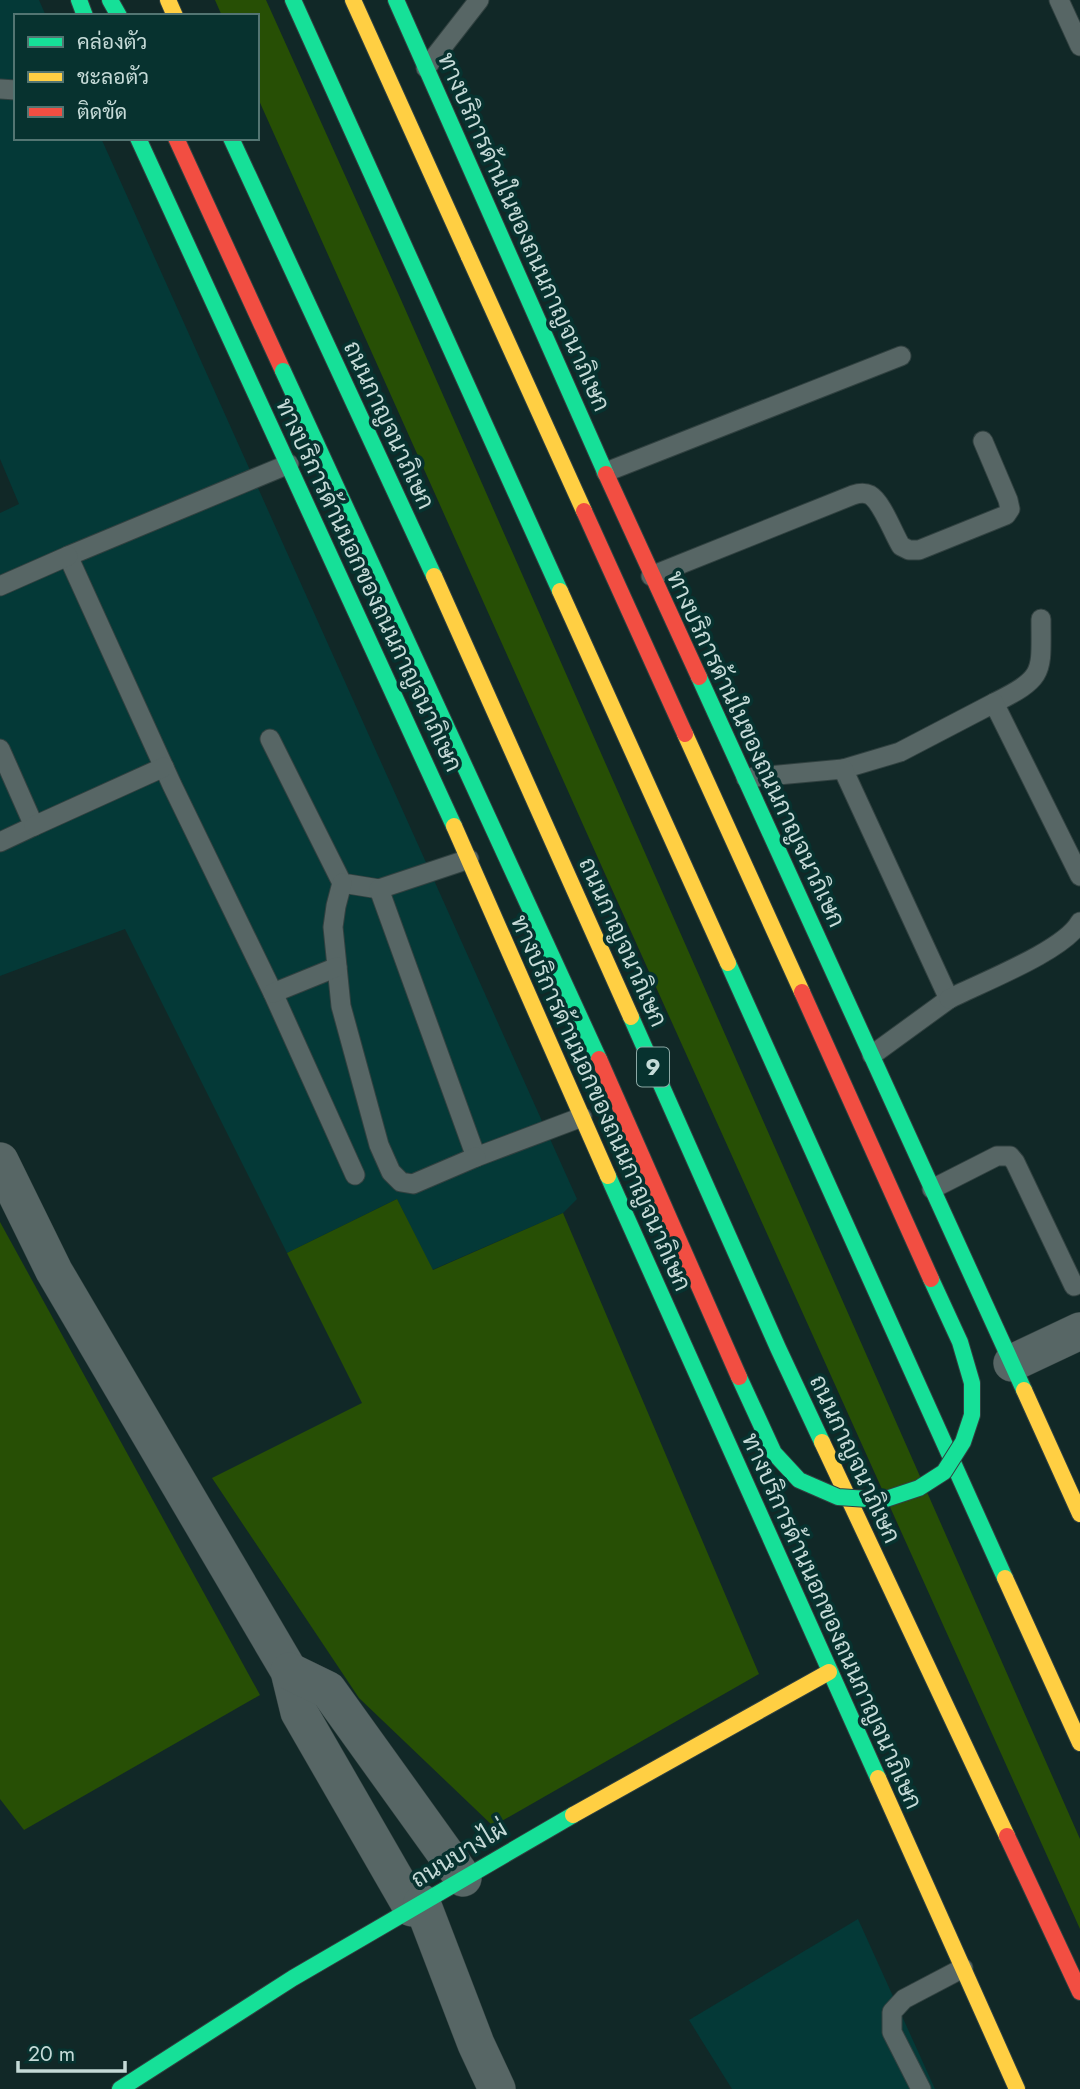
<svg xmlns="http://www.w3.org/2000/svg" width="1080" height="2089" font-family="Jost,Sarabun,sans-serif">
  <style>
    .built { fill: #043937 }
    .green { fill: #274f05 }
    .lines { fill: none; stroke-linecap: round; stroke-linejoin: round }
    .lane-casing { stroke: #314140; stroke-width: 21 }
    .street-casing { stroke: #314140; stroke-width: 38 }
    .fast-casing { stroke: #314140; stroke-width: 18 }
    .slow-casing { stroke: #314140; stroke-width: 18 }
    .jam-casing { stroke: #314140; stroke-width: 18 }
    .lane { stroke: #576665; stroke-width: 19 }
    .street { stroke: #576665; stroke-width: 37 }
    .fast { stroke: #16e098; stroke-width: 16 }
    .slow { stroke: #ffcf43; stroke-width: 16 }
    .jam { stroke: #f24e42; stroke-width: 16 }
    .fast-bridge-casing { stroke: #314140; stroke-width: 18; stroke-linecap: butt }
    .slow-bridge-casing { stroke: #314140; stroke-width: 18; stroke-linecap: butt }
    .jam-bridge-casing { stroke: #314140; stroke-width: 18; stroke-linecap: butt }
    .fast-bridge { stroke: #16e098; stroke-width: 16 }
    .slow-bridge { stroke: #ffcf43; stroke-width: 16 }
    .jam-bridge { stroke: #f24e42; stroke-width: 16 }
    .labels { text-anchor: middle; stroke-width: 7; stroke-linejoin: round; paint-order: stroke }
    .shield { fill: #07322f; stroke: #8ca8a5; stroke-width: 2 }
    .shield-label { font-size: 23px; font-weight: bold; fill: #c5dad7 }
    .street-label { font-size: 24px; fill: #c5dad7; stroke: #07322f }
  </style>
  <rect width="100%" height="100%" fill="#112827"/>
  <g class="built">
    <path d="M 0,0 L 39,0 L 46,16 L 16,16 L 16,138 L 101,138 L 577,1199 L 563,1213 L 432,1270 L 397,1199 L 287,1253 L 125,929 L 0,976 L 0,513 L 19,504 L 0,459 Z"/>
    <path d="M 858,1919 L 935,2089 L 732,2089 L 689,2020 Z"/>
  </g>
  <g class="green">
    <path d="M 215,0 L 266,0 L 398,293 L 1080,1839 L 1080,1929 L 606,876 L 257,96 L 257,16 L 222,16 Z"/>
    <path d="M 397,1199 L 433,1270 L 563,1213 L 759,1674 L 493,1826 L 359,1698 L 212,1478 L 362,1403 L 287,1253 Z"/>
    <path d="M 0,1222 L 260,1695 L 24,1830 L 0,1799 Z"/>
  </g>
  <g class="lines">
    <g class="lane-casing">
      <g id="lane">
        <path d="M 1059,0 L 1080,46"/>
        <path d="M 426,68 L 479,0"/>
        <path d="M 0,89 L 16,90"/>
        <path d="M 289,464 L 68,556 L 172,785 L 273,993 L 355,1175"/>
        <path d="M 606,472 L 901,356"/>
        <path d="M 651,576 L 853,495 C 859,493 864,492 870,495 C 882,502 893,533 901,546 L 909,550 L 919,550 L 1006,515 L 1010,509 L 1008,500 L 983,441"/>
        <path d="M 0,586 L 68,556"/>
        <path d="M 994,703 C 1046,677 1041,673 1041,619"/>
        <path d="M 270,739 L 342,883 L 379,889"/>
        <path d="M 0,749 L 34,826 L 0,842"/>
        <path d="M 843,769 L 900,752 L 994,703 L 1080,876"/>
        <path d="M 746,778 L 843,769 L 949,999 L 872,1055"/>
        <path d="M 34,826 L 164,767"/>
        <path d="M 469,859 L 379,889 L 476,1157 L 582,1117"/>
        <path d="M 342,883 L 336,906 L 333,927 L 341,1006 L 379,1145 L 391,1172 L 401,1182 L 413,1184 L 476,1157"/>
        <path d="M 273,993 L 337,967"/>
        <path d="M 949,999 C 980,983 1064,951 1080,922"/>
        <path d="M 932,1189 L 997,1156 L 1010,1156 L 1015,1162 L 1074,1286"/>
        <path d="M 921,2089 L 892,2032 L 892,2012 L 904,1999 L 963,1968"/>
      </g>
    </g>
    <g class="street-casing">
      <g id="street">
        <path d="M 0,1161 L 54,1271 L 289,1671 L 299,1712 L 412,1908"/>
        <path d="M 1012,1363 L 1080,1331"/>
        <path d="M 289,1671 L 328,1690 L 463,1878"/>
        <path d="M 422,1903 L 476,2044 L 497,2089"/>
      </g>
    </g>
    <g class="fast-casing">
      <g id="fast">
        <path d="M 79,0 L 85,16"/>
        <path d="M 110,0 L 119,16"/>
        <path d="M 293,0 L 560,591"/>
        <path d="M 396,0 L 606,474"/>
        <path d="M 138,138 L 454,826"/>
        <path d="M 231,138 L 434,576"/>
        <path d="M 699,677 L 1024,1390"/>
        <path d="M 728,963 L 1005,1578"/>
        <path d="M 631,1017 L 778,1348 L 822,1442"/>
        <path d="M 608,1176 L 878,1778"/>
        <path d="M 120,2089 L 293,1978 L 573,1815"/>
      </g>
    </g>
    <g class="slow-casing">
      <g id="slow">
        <path d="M 168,0 L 175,16"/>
        <path d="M 353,0 L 469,257"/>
        <path d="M 434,576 L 631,1017"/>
        <path d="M 560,591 L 728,963"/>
        <path d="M 454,826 L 608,1176"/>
        <path d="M 1024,1390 L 1080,1514"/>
        <path d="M 822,1442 L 1007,1836"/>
        <path d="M 1005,1578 L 1080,1743"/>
        <path d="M 878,1778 L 1017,2089"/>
        <path d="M 573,1815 L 829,1672"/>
      </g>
    </g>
    <g class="jam-casing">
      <g id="jam">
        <path d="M 176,138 L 283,371"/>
        <path d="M 606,474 L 699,677"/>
        <path d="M 1007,1836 L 1080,1992"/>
      </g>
    </g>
    <use href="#lane" class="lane"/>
    <use href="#street" class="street"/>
    <use href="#fast" class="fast"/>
    <use href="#slow" class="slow"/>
    <use href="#jam" class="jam"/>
    <g class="fast-bridge-casing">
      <g id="fast-bridge">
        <path d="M 283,371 L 599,1059"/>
        <path d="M 739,1377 L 774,1453 L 799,1480 L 838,1497 L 883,1500 L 919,1488 L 944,1472 L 963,1442 L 972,1415 L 972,1383 L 960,1342 L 931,1279"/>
      </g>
    </g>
    <g class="slow-bridge-casing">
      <g id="slow-bridge">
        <path d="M 469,257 L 584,511"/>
        <path d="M 685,734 L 802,992"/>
      </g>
    </g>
    <g class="jam-bridge-casing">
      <g id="jam-bridge">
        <path d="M 584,511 L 685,734"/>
        <path d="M 802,992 L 931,1279"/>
        <path d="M 599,1059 L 739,1377"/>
      </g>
    </g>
    <use href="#fast-bridge" class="fast-bridge"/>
    <use href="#slow-bridge" class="slow-bridge"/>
    <use href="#jam-bridge" class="jam-bridge"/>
  </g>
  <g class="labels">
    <rect class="shield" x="637" y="1047.5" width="32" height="39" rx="5"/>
    <g class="shield-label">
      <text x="653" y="1075">9</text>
    </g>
    <g class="street-label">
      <text transform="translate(524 232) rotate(66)" y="8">ทางบริการด้านในของถนนกาญจนาภิเษก</text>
      <text transform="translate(389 425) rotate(65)" y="8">ถนนกาญจนาภิเษก</text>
      <text transform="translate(369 585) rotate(65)" y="8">ทางบริการด้านนอกของถนนกาญจนาภิเษก</text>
      <text transform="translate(756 749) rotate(65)" y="8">ทางบริการด้านในของถนนกาญจนาภิเษก</text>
      <text transform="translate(623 942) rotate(66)" y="8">ถนนกาญจนาภิเษก</text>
      <text transform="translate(601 1103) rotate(66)" y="8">ทางบริการด้านนอกของถนนกาญจนาภิเษก</text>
      <text transform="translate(855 1459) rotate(65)" y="8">ถนนกาญจนาภิเษก</text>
      <text transform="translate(832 1621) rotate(66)" y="8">ทางบริการด้านนอกของถนนกาญจนาภิเษก</text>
      <text transform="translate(459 1854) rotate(-31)" y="8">ถนนบางไผ่</text>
    </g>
  </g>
  <rect x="14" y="14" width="245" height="126" fill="#07322f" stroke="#537572" stroke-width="2"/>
  <rect x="28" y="37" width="35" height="10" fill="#16e098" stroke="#537572" stroke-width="2"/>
  <text x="77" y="49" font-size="21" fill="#c5dad7">คล่องตัว</text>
  <rect x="28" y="72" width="35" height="10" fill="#ffcf43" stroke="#537572" stroke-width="2"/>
  <text x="77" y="84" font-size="21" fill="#c5dad7">ชะลอตัว</text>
  <rect x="28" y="107" width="35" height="10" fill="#f24e42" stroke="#537572" stroke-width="2"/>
  <text x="77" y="119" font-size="21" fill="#c5dad7">ติดขัด</text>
  <path d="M18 2061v10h107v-10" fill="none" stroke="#c5dad7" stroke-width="3.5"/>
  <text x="28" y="2061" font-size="21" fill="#c5dad7" stroke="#07322f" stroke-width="5" paint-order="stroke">20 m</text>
</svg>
